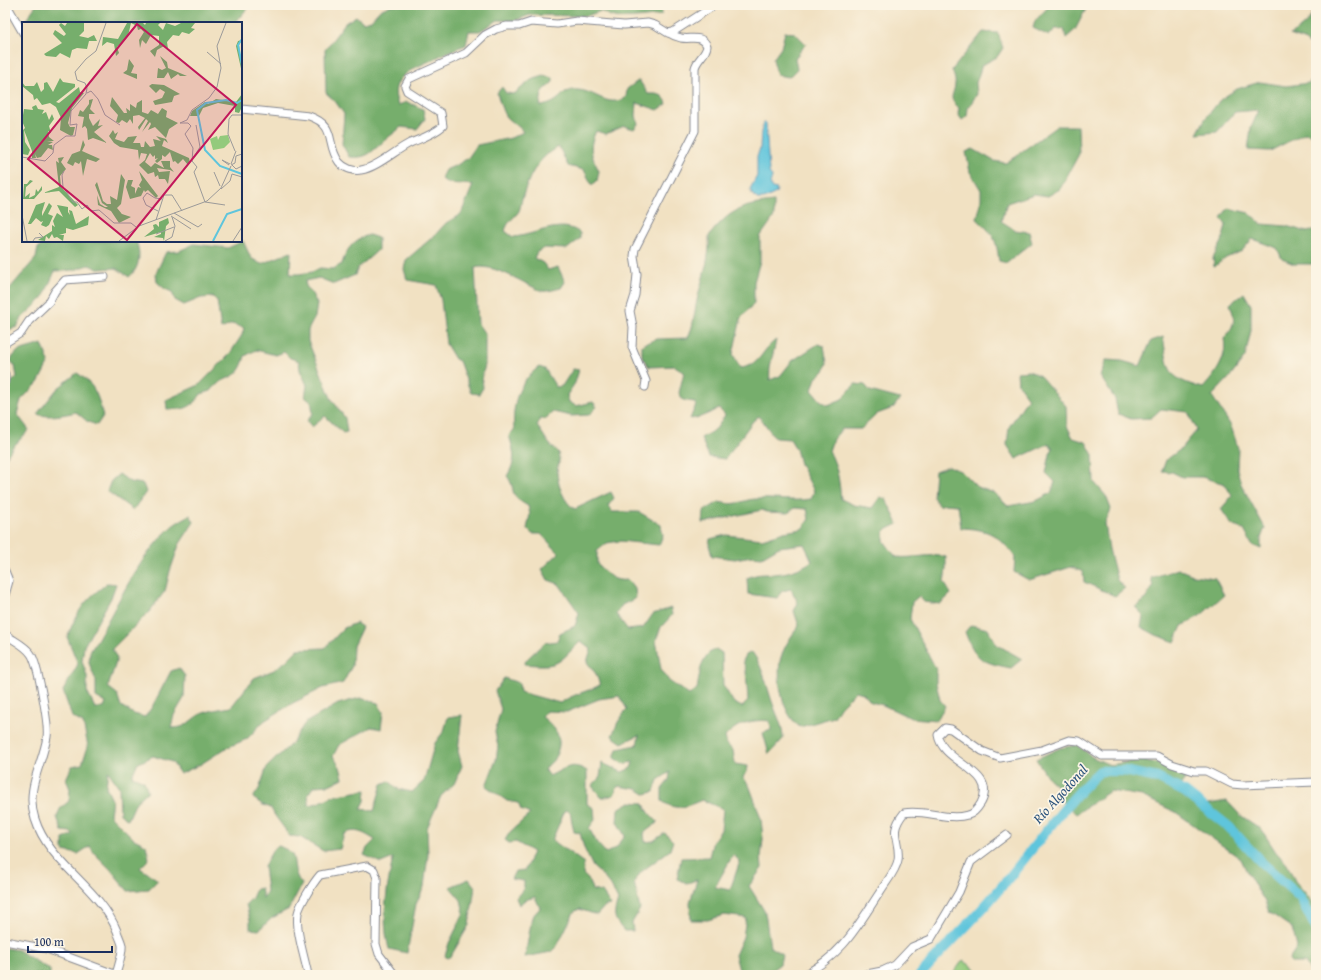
<svg xmlns="http://www.w3.org/2000/svg" width="1321" height="980" font-family="'Gentium Book Plus',serif">
  <style>
    .green { fill: #93ca7c; stroke: #577c6d }
    .forest { fill: #76ae6c; stroke: #486e65; fill-rule: evenodd }
    .water { fill: #5fc5dc; stroke: #3d7a9d }
    .lines { fill: none; stroke-linecap: round; stroke-linejoin: round }
    .river { stroke: #5fc5dc; stroke-width: 10 }
    .street-casing { stroke: #868890; stroke-width: 9 }
    .street { stroke: #fff; stroke-width: 7 }
    .labels { text-anchor: middle; stroke-width: 3.5; stroke-linejoin: round; paint-order: stroke }
    .water-label { font-size: 14px; font-style: italic; fill: #2c547e; stroke: #fcf5e5 }
    .inset-river { fill: none; stroke: #5fc5dc; stroke-width: 2 }
    .inset-road { fill: none; stroke: #9b9a9a; stroke-width: 1 }
    .view { fill: #c2185b; fill-opacity: 0.15; stroke: #c2185b; stroke-width: 2 }
    .inset-edge { fill: none; stroke: #1b2f5e; stroke-width: 2 }
  </style>
  <rect width="100%" height="100%" fill="#fcf5e5"/>
  <filter id="ink" filterUnits="userSpaceOnUse"><feTurbulence type="fractalNoise" baseFrequency=".025" numOctaves="2"/><feDisplacementMap in="SourceGraphic" scale="8" xChannelSelector="R" yChannelSelector="G"/><feConvolveMatrix kernelMatrix="1 2 1 2 8 2 1 2 1" color-interpolation-filters="sRGB"/></filter>
  <filter id="wash" filterUnits="userSpaceOnUse"><feTurbulence type="fractalNoise" baseFrequency=".012" numOctaves="4" result="noise"/><feDisplacementMap in="SourceGraphic" scale="16" xChannelSelector="R" yChannelSelector="G"/><feGaussianBlur stdDeviation="0.9" result="paint"/><feColorMatrix in="noise" values="0 0 0 0 0 0 0 0 0 0 0 0 0 0 0 0 0 1.4 0 .05"/><feComposite in="paint" operator="in"/></filter>
  <g filter="url(#wash)">
    <rect width="100%" height="100%" fill="#f1e1c2"/>
    <path class="green" d="M 963,960 L 983,975 L 952,975 Z"/>
    <g class="forest">
      <path d="M 36,5 L 250,5 L 235,23 L 60,23 L 60,21 L 57,18 L 51,23 L 27,23 L 26,20 Z"/>
      <path d="M 391,5 L 662,5 L 663,7 L 661,15 C 643,17 616,23 601,11 L 586,16 L 530,15 L 514,21 L 498,20 L 480,31 L 469,31 L 466,45 C 454,49 443,54 432,60 C 412,69 387,78 398,105 L 407,102 L 423,109 L 425,119 L 417,129 L 401,127 C 395,133 389,136 384,141 C 371,152 368,159 349,157 L 342,144 L 344,114 L 335,101 L 326,93 L 325,50 L 345,23 L 356,16 L 363,22 L 371,20 L 380,10 Z"/>
      <path d="M 1050,5 L 1088,5 L 1075,30 L 1066,38 L 1064,29 L 1055,29 L 1049,36 L 1033,28 L 1035,21 Z"/>
      <path d="M 1315,5 L 1316,5 L 1316,50 L 1304,40 L 1290,35 C 1303,27 1312,20 1315,5 Z"/>
      <path d="M 785,32 L 795,33 L 806,44 L 795,58 L 797,69 L 789,77 L 777,75 L 773,59 L 781,48 Z"/>
      <path d="M 983,32 L 998,33 L 1003,48 L 997,57 L 982,65 L 976,83 L 977,94 L 968,108 L 967,116 L 962,120 L 958,114 L 959,108 C 947,97 954,96 955,84 C 956,80 953,74 952,70 Z"/>
      <path d="M 1316,72 L 1316,136 L 1305,133 L 1270,151 L 1248,150 L 1251,128 L 1259,110 L 1235,112 L 1217,132 L 1197,134 L 1205,119 L 1221,99 L 1237,89 L 1260,82 L 1286,86 L 1309,83 Z"/>
      <path d="M 544,76 L 553,78 L 553,82 L 542,92 L 540,106 C 551,105 558,100 565,92 C 569,91 574,89 578,90 C 596,91 608,109 626,97 L 627,89 L 639,80 L 648,94 C 657,94 664,93 667,104 L 658,110 L 637,103 L 636,115 L 638,124 L 634,129 L 624,126 L 606,134 L 596,131 C 588,148 591,155 599,171 L 597,181 L 592,185 L 584,170 L 568,166 L 559,147 C 539,156 529,176 523,196 C 521,200 521,207 519,211 C 514,219 508,220 505,231 L 513,237 C 533,236 562,218 580,233 L 580,239 L 567,249 L 545,248 L 537,252 L 534,258 L 543,263 L 548,270 L 558,267 L 565,282 L 561,288 C 556,289 547,292 542,291 C 526,285 492,262 475,268 L 478,324 L 485,334 L 485,365 L 482,376 L 483,388 L 479,394 L 471,393 L 459,361 L 455,359 L 446,344 L 441,300 L 436,285 L 407,280 L 404,269 L 406,260 L 435,235 L 446,223 L 461,214 L 473,185 L 447,183 L 441,178 L 445,170 L 457,165 L 468,158 L 477,145 L 511,138 L 523,132 C 517,123 511,123 506,117 C 501,110 500,101 497,93 L 502,87 L 506,93 L 514,94 L 531,80 Z"/>
      <path d="M 1057,126 L 1078,126 L 1079,154 L 1060,189 L 1048,196 L 1034,194 L 1007,203 L 1001,221 L 1015,230 L 1029,232 L 1032,243 L 1007,263 L 999,261 C 996,238 994,235 977,219 L 981,202 L 981,190 L 970,172 L 966,152 L 973,149 L 994,161 L 1006,163 Z"/>
      <path d="M 774,202 L 774,217 L 760,237 L 760,261 L 754,282 L 754,303 L 741,318 L 733,354 L 740,368 C 761,366 760,351 776,340 C 774,354 768,366 770,380 L 780,376 L 792,361 L 818,344 L 824,346 L 827,363 L 824,371 L 816,378 L 812,390 L 820,400 L 828,405 L 842,399 L 855,384 L 865,385 L 870,391 L 900,399 L 893,408 L 877,414 L 861,429 L 842,429 L 833,439 L 829,451 C 838,467 839,481 841,499 L 854,505 L 872,508 L 880,497 L 886,499 L 898,524 L 884,531 L 884,541 L 896,557 C 915,559 928,553 946,557 L 946,570 L 944,582 L 951,594 L 940,604 L 924,602 L 919,596 L 912,602 L 910,619 L 936,669 L 936,683 L 940,700 L 945,706 L 937,720 L 911,718 L 883,705 L 871,702 L 863,693 L 856,691 L 840,707 L 834,717 L 800,727 C 782,714 777,682 780,661 C 783,648 791,636 799,626 L 794,611 L 798,603 L 791,589 L 782,591 L 777,598 L 748,594 L 747,578 C 756,574 761,574 771,574 C 786,574 801,569 812,561 L 804,544 L 779,547 L 762,557 L 752,556 L 735,559 L 712,556 L 709,545 L 710,539 L 726,535 L 762,539 L 784,532 L 802,529 L 809,519 L 807,509 L 795,508 L 788,513 L 767,512 L 762,510 L 703,523 L 704,511 L 719,502 C 740,507 741,499 758,499 C 776,498 793,502 811,499 L 814,491 L 800,464 L 796,449 L 790,439 L 775,438 L 759,416 L 753,421 L 725,459 L 709,457 L 701,438 L 716,429 L 725,415 L 719,409 L 698,418 L 690,419 L 696,405 L 694,402 L 683,400 L 679,393 L 684,372 L 675,366 L 649,367 L 642,356 L 642,345 L 656,339 L 688,338 C 693,327 694,317 696,305 C 700,283 711,259 709,236 C 729,210 742,205 774,202 Z"/>
      <path d="M 1228,208 L 1249,213 L 1262,224 L 1286,226 L 1307,232 L 1316,230 L 1316,264 L 1294,264 L 1282,259 L 1277,248 L 1252,239 L 1242,251 L 1226,258 L 1214,267 L 1213,258 L 1222,242 L 1226,225 L 1221,218 Z"/>
      <path d="M 369,235 L 378,238 L 378,250 L 358,268 L 355,275 L 334,284 L 319,278 L 305,281 L 306,286 L 312,294 L 317,304 L 315,317 L 308,330 L 308,341 L 331,398 L 345,418 L 347,432 L 343,433 L 325,416 L 312,427 L 307,421 L 313,413 L 311,400 L 305,398 L 307,385 L 300,370 L 299,361 L 290,358 L 284,352 L 276,355 L 256,350 L 245,356 C 238,384 224,373 211,391 L 201,394 C 191,409 184,410 167,409 L 166,400 L 199,385 L 229,355 L 242,335 L 244,328 L 232,324 L 221,329 L 217,301 L 213,297 L 201,298 L 184,305 L 175,300 L 172,292 L 165,289 L 157,282 L 156,273 L 166,252 L 179,251 L 194,244 L 228,248 L 243,241 L 251,258 L 261,264 L 291,252 L 290,274 L 299,274 L 312,272 L 320,268 L 333,269 L 342,264 C 346,249 354,239 369,235 Z"/>
      <path d="M 49,241 L 136,241 C 141,254 140,268 129,277 L 116,268 L 98,269 L 89,265 L 74,270 L 55,271 L 43,298 L 22,318 L 17,327 L 5,331 L 5,294 L 36,258 L 38,248 Z"/>
      <path d="M 1244,293 L 1251,305 L 1251,330 L 1245,357 L 1231,376 L 1212,396 L 1231,426 L 1238,448 L 1237,469 L 1241,484 L 1265,528 L 1261,538 L 1261,549 L 1252,545 L 1244,530 L 1232,525 L 1221,509 L 1232,496 L 1225,484 L 1202,477 L 1182,477 L 1172,472 L 1162,471 L 1166,460 L 1181,449 L 1197,430 L 1188,412 L 1161,409 L 1151,418 L 1131,419 L 1118,414 L 1115,399 L 1100,376 L 1106,360 L 1122,361 L 1140,366 L 1151,341 L 1163,337 C 1169,371 1166,378 1203,388 C 1215,375 1228,358 1224,339 C 1235,324 1236,321 1230,304 Z"/>
      <path d="M 42,344 L 49,362 L 38,383 L 21,400 L 17,414 L 29,430 L 12,448 L 5,459 L 5,388 L 17,377 L 15,366 L 10,360 L 18,351 Z"/>
      <path d="M 539,367 L 545,369 L 556,387 L 562,386 L 573,369 L 579,370 L 575,383 L 567,395 L 569,402 L 576,406 L 593,402 L 597,407 L 589,415 L 571,416 L 553,412 L 545,419 L 540,419 L 537,426 C 545,436 547,444 558,452 C 561,465 557,464 557,473 C 558,485 564,503 575,509 L 611,492 L 614,498 L 608,506 L 612,512 L 639,512 L 661,525 L 663,535 L 659,545 L 620,541 L 607,543 L 597,551 L 597,564 C 608,574 612,582 628,580 L 635,589 L 636,598 L 622,605 L 616,614 L 628,630 L 643,628 L 653,614 L 671,608 L 672,615 L 661,627 L 656,640 L 661,669 L 669,681 L 689,695 L 697,689 C 700,674 700,655 716,649 L 722,653 L 723,685 L 734,703 L 742,707 L 748,701 L 746,670 L 743,661 L 746,655 L 752,652 C 764,668 767,689 774,707 C 778,718 783,726 783,739 L 769,754 L 763,733 L 771,730 L 770,721 C 752,719 737,723 725,737 L 727,745 L 733,750 L 735,764 L 748,766 L 747,772 L 743,777 L 749,785 L 755,801 L 761,819 L 763,839 L 761,858 L 762,868 L 749,886 L 765,912 L 770,947 L 782,954 L 780,964 L 765,975 L 737,975 L 739,970 L 735,955 L 743,937 L 746,918 L 724,915 L 708,920 L 691,920 L 690,902 L 697,880 L 687,883 L 677,879 L 681,858 L 709,857 L 713,841 L 721,830 L 723,809 L 702,800 C 687,806 676,812 662,801 L 662,789 L 669,780 L 670,772 L 658,780 L 654,792 L 645,794 L 637,789 L 618,786 L 614,795 L 602,798 L 592,786 L 600,777 L 602,763 L 622,772 L 631,768 L 633,762 L 623,764 L 614,758 L 617,749 L 637,745 L 639,735 L 622,743 L 612,736 L 618,722 L 627,709 L 619,696 L 599,699 L 567,712 L 546,711 L 542,717 C 557,728 565,740 554,759 C 551,764 547,764 545,771 L 549,776 C 565,769 571,761 587,771 L 587,804 L 594,808 L 595,820 L 589,828 L 597,843 L 606,853 L 616,848 L 625,836 L 617,822 L 618,809 L 630,802 L 643,803 L 650,814 L 658,822 L 644,833 L 645,842 L 653,841 L 665,833 L 673,841 L 670,850 L 641,872 L 634,882 L 640,909 L 632,923 L 633,931 L 624,931 C 613,918 613,916 618,900 L 611,886 L 601,874 L 593,867 L 584,848 L 580,833 L 574,832 L 570,812 L 565,810 L 552,840 L 584,863 L 583,874 L 590,881 L 592,890 L 602,892 L 611,905 L 605,906 L 597,915 L 579,909 L 574,912 L 557,946 L 551,952 L 525,957 L 532,917 L 540,908 L 535,897 L 525,900 L 519,905 L 516,898 L 524,888 L 524,881 L 511,879 L 515,871 L 525,870 L 533,852 L 516,842 L 509,843 L 505,840 L 510,832 L 530,814 L 521,810 L 518,803 L 507,801 L 486,786 L 496,760 L 498,746 L 495,732 L 501,709 L 495,691 L 504,678 L 519,683 L 520,692 L 560,703 C 573,694 587,692 600,685 L 596,674 L 587,662 L 591,649 L 581,641 C 556,665 560,667 524,664 L 527,659 L 544,643 L 557,641 L 560,633 L 575,626 L 579,613 L 559,584 L 548,580 L 542,569 L 559,553 L 541,534 L 532,534 L 527,529 L 530,514 L 528,506 C 506,494 518,491 507,476 C 517,459 514,453 509,435 L 514,430 C 512,405 517,383 539,367 ZM 733,855 L 740,861 L 730,890 L 715,887 Z"/>
      <path d="M 1029,371 L 1040,376 L 1066,406 L 1067,426 L 1073,438 L 1086,442 L 1093,455 L 1094,482 L 1106,496 L 1111,509 L 1105,524 L 1109,549 L 1117,580 L 1125,588 L 1115,596 L 1084,582 L 1083,572 L 1071,567 L 1029,580 L 1014,572 L 1015,557 C 999,535 989,529 961,528 L 958,505 L 944,504 L 939,506 L 933,497 L 935,471 L 949,466 L 962,472 L 977,487 L 994,493 L 1008,506 L 1036,501 L 1051,493 L 1055,482 L 1046,473 L 1050,454 L 1053,448 L 1048,444 L 1016,459 L 1007,445 L 1009,427 L 1028,398 L 1018,384 L 1017,372 Z"/>
      <path d="M 77,373 C 96,385 98,397 103,416 L 97,425 L 88,422 L 76,412 C 64,415 48,418 37,414 L 57,389 Z"/>
      <path d="M 119,474 L 130,482 L 143,484 L 146,492 L 133,510 L 107,491 L 111,481 Z"/>
      <path d="M 190,515 L 194,522 L 179,545 L 170,571 L 165,591 L 149,612 L 112,649 L 117,659 L 108,687 L 117,694 L 121,706 L 134,714 L 145,717 L 152,707 L 171,671 L 179,668 L 185,676 L 184,698 L 174,715 L 171,728 C 187,728 186,723 199,715 C 209,710 220,709 231,707 L 254,678 L 274,670 L 286,661 L 298,649 L 325,648 L 344,628 L 356,623 L 362,627 L 353,646 L 352,666 L 343,683 L 323,688 L 293,703 L 264,721 L 247,739 L 226,748 L 201,764 L 180,774 L 172,762 L 153,756 L 137,764 L 132,776 L 144,781 L 148,791 L 136,802 L 128,820 L 120,814 L 119,787 L 108,771 L 106,787 L 112,800 L 110,815 L 134,839 L 146,845 L 149,859 L 140,868 L 158,880 L 149,889 L 128,891 L 111,870 L 94,853 L 90,846 L 78,854 L 63,851 L 63,839 L 73,835 L 70,832 L 62,831 L 57,817 L 60,809 L 69,801 L 70,789 L 66,779 L 72,766 L 82,764 L 88,746 L 83,723 L 72,717 L 63,691 L 78,664 L 67,637 C 79,609 83,601 108,583 L 116,584 L 111,598 L 84,646 L 82,661 L 87,676 L 87,692 L 95,708 L 104,708 L 106,703 L 96,697 L 96,681 L 89,663 L 90,652 C 115,611 134,563 169,529 C 175,523 183,519 190,515 Z"/>
      <path d="M 1178,569 L 1193,575 L 1215,578 L 1224,595 L 1201,615 L 1182,626 L 1175,642 L 1156,635 L 1141,627 L 1143,615 L 1135,607 L 1144,601 L 1153,587 L 1151,578 Z"/>
      <path d="M 971,625 L 988,629 L 996,644 L 1022,659 L 1011,668 C 982,662 976,661 965,632 Z"/>
      <path d="M 360,698 L 378,703 L 383,712 L 381,729 L 371,727 L 339,745 L 333,756 L 340,767 L 343,778 L 329,785 L 314,786 L 308,794 L 309,805 L 318,803 L 333,796 L 366,790 L 365,801 L 361,809 L 374,811 L 382,784 L 389,781 L 398,789 L 412,792 L 424,781 L 435,743 L 444,731 L 448,717 L 462,715 L 458,751 L 462,766 L 454,784 L 441,796 L 427,828 L 428,855 L 424,887 L 416,904 L 407,953 L 389,949 C 381,919 387,887 393,858 L 381,863 L 364,855 L 367,848 L 375,840 C 364,833 356,828 344,834 L 340,849 L 323,851 L 300,837 L 289,836 C 284,826 275,818 271,808 L 263,805 L 253,798 L 259,789 L 267,767 L 292,743 L 305,723 L 338,704 Z"/>
      <path d="M 1078,745 L 1092,757 L 1110,765 L 1140,760 L 1157,763 L 1188,775 L 1176,791 L 1196,806 L 1227,801 L 1240,815 L 1261,829 L 1276,852 L 1287,864 L 1295,881 L 1312,901 L 1316,908 L 1316,975 L 1313,975 L 1305,963 L 1291,963 L 1289,959 L 1297,947 L 1292,928 L 1269,912 L 1265,902 L 1247,872 L 1241,859 L 1177,813 L 1142,796 L 1110,791 L 1076,814 L 1053,793 L 1058,787 L 1049,779 L 1036,759 L 1060,748 Z"/>
      <path d="M 279,846 C 282,848 287,849 290,852 C 297,859 291,872 302,884 L 289,909 L 272,918 L 259,930 L 250,929 L 250,920 L 246,904 L 252,898 L 256,889 L 261,888 L 263,898 L 267,891 L 264,866 L 274,848 Z"/>
      <path d="M 469,879 L 475,887 L 469,925 L 451,956 L 447,958 L 445,956 L 449,943 L 464,913 L 461,900 L 450,887 Z"/>
      <path d="M 5,948 L 18,950 L 50,970 L 50,975 L 5,975 Z"/>
    </g>
    <path class="water" d="M 764,121 L 766,123 L 769,172 L 772,177 L 770,184 L 772,188 L 777,189 L 776,193 L 764,199 L 757,199 L 752,194 L 750,189 L 757,176 L 757,157 L 760,148 L 761,132 Z"/>
    <g class="lines">
      <path class="river" d="M 920,975 C 945,947 973,921 997,892 C 1032,852 1061,807 1100,771 L 1124,771 L 1157,778 L 1185,792 L 1229,827 L 1262,863 L 1300,897 L 1316,928"/>
    </g>
  </g>
  <g filter="url(#ink)">
    <g class="lines">
      <g class="street-casing">
        <g id="street">
          <path d="M 7,5 L 23,33"/>
          <path d="M 241,109 L 309,116 C 338,126 325,143 339,162 C 344,168 354,172 361,170 C 376,168 396,150 410,143 C 422,138 433,135 443,126 L 441,113 L 407,91 L 405,86 L 409,79 L 422,73 L 466,53 L 485,35 L 496,29 L 507,26 L 519,26 L 531,22 L 557,24 L 577,21 L 624,25 L 648,23 L 655,25 L 668,33 L 673,32 L 715,5"/>
          <path d="M 5,343 L 21,333 L 29,321 L 49,302 L 55,291 L 65,280 L 105,277"/>
          <path d="M 5,374 L 5,382"/>
          <path d="M 645,387 L 646,381 L 632,347 L 633,327 L 630,311 L 635,295 L 637,274 L 634,256 L 635,249 L 695,131 L 695,68 C 697,59 706,55 707,46 C 702,34 691,40 681,38 C 677,37 672,35 669,33"/>
          <path d="M 5,571 L 9,581 L 5,595"/>
          <path d="M 5,634 C 14,641 25,645 31,654 C 38,664 49,725 47,737 C 42,766 25,789 35,819 C 49,864 99,886 117,931 C 118,935 121,940 122,945 C 123,954 118,966 116,975"/>
          <path d="M 5,941 L 47,949 L 117,975"/>
          <path d="M 308,975 C 305,958 295,930 298,913 C 300,904 313,883 320,875 L 367,866 L 374,870 L 377,878 L 376,944 L 379,954 L 395,975"/>
          <path d="M 804,975 C 844,953 856,928 880,892 C 886,882 896,871 898,860 C 901,840 887,834 904,813 C 925,809 947,821 968,815 C 974,814 978,808 981,803 C 999,770 942,764 938,735 L 945,728 L 951,729 L 982,751 L 1000,758 L 1042,750 L 1069,740 L 1079,741 L 1102,756 L 1157,756 L 1172,764 L 1194,771 L 1206,771 L 1232,784 L 1243,785 L 1316,782"/>
          <path d="M 862,975 L 882,971 L 895,965 L 912,947 L 931,939 L 959,892 L 971,862 L 1007,835"/>
        </g>
      </g>
      <use href="#street" class="street"/>
    </g>
  </g>
  <g class="labels">
    <g class="water-label">
      <text transform="translate(1060 794) rotate(-48)" y="5">Río Algodonal</text>
    </g>
  </g>
  <g transform="translate(22 22)">
    <rect width="220" height="220" fill="#f1e1c2"/>
    <path d="M 206,113 L 208,120 L 202,126 L 191,128 L 188,117 L 195,114 L 196,118 L 198,114 Z" fill="#93ca7c"/>
    <path d="M 39,1 L 43,4 L 45,1 L 62,1 L 62,9 L 57,14 L 66,16 L 72,13 L 75,19 L 67,19 L 65,27 L 55,26 L 50,28 L 48,36 L 38,31 L 34,35 L 24,34 L 22,32 L 40,21 L 31,12 L 33,8 L 42,14 L 44,12 L 37,3 ZM 105,1 L 121,1 L 123,3 L 124,1 L 138,1 L 136,3 L 141,8 L 144,1 L 153,4 L 159,1 L 173,1 L 169,6 L 173,7 L 167,12 L 160,10 L 157,14 L 151,13 L 145,20 L 146,27 L 142,24 L 135,28 L 133,35 L 128,29 L 137,23 L 137,14 L 129,13 L 124,22 L 120,18 L 118,26 L 117,18 L 122,10 L 119,7 L 116,8 L 115,4 L 109,1 L 106,14 L 95,25 L 97,31 L 94,34 L 92,22 L 85,20 L 80,24 L 81,15 L 96,17 ZM 220,18 L 217,23 L 220,51 L 214,24 L 216,19 ZM 138,34 L 145,40 L 146,46 L 165,54 L 158,54 L 156,52 L 149,57 L 146,50 L 142,56 L 135,56 L 136,46 L 140,48 L 144,46 ZM 107,37 L 112,44 L 109,51 L 115,52 L 115,57 L 101,51 L 105,48 ZM 38,56 L 41,60 L 53,62 L 53,65 L 34,80 L 37,81 L 57,65 L 58,70 L 62,71 L 50,86 L 46,101 L 48,105 L 53,105 L 51,113 L 49,114 L 38,108 L 39,96 L 34,85 L 28,81 L 20,83 L 15,76 L 12,78 L 11,73 L 0,64 L 0,60 L 3,64 L 12,64 L 15,60 L 19,70 L 22,67 L 22,61 L 25,60 L 31,70 ZM 130,62 L 142,63 L 158,72 L 152,74 L 150,80 L 133,83 L 131,79 L 140,76 L 143,70 L 138,67 L 134,71 L 127,64 ZM 220,72 L 220,85 L 217,91 L 213,90 L 213,84 L 196,81 L 181,86 L 177,94 L 168,94 L 170,89 L 183,80 L 186,82 L 194,77 L 214,80 ZM 90,75 L 102,91 L 105,91 L 104,86 L 108,89 L 108,82 L 114,86 L 115,81 L 120,78 L 120,90 L 126,92 L 129,88 L 136,92 L 140,86 L 145,89 L 144,95 L 156,101 L 147,107 L 144,116 L 133,105 L 126,108 L 129,102 L 128,100 L 120,110 L 126,99 L 124,97 L 117,108 L 116,105 L 123,96 L 117,93 L 111,94 L 111,102 L 108,97 L 105,101 L 100,98 L 97,101 L 94,100 L 96,93 L 88,84 ZM 71,77 L 68,87 L 73,92 L 67,92 L 67,96 L 71,104 L 78,97 L 76,104 L 81,103 L 72,110 L 85,121 L 71,116 L 66,118 L 65,107 L 63,104 L 60,106 L 62,95 L 56,94 L 58,88 L 61,90 L 67,82 L 67,78 ZM 14,83 L 16,87 L 22,88 L 20,92 L 24,90 L 27,98 L 30,92 L 32,97 L 27,104 L 29,111 L 26,109 L 27,115 L 32,119 L 25,119 L 31,120 L 26,123 L 30,123 L 31,128 L 26,126 L 19,135 L 15,136 L 13,132 L 14,136 L 10,136 L 10,129 L 2,108 L 3,120 L 8,128 L 6,133 L 0,132 L 0,109 L 3,106 L 0,99 L 2,87 L 11,88 L 10,85 ZM 91,108 L 93,112 L 96,110 L 93,117 L 102,120 L 106,115 L 115,114 L 111,121 L 118,121 L 119,125 L 122,125 L 123,119 L 128,125 L 133,124 L 131,117 L 139,119 L 134,114 L 144,117 L 146,121 L 142,118 L 140,124 L 167,136 L 168,141 L 166,143 L 161,137 L 156,142 L 153,139 L 151,140 L 148,130 L 143,135 L 140,133 L 140,137 L 135,141 L 133,139 L 136,136 L 133,137 L 133,133 L 131,135 L 128,131 L 123,140 L 129,145 L 133,141 L 142,146 L 139,139 L 148,139 L 148,145 L 152,150 L 148,148 L 135,146 L 137,150 L 148,149 L 146,162 L 143,157 L 137,157 L 136,153 L 133,155 L 132,150 L 126,152 L 117,143 L 123,138 L 125,132 L 119,131 L 117,138 L 116,128 L 98,125 L 92,121 L 87,114 ZM 61,118 L 63,123 L 60,129 L 78,137 L 74,140 L 65,137 L 61,154 L 59,139 L 57,142 L 53,140 L 51,144 L 45,141 L 50,132 L 58,129 ZM 42,135 L 39,140 L 44,147 L 38,154 L 39,165 L 56,183 L 53,185 L 37,169 L 21,171 L 37,165 L 34,139 L 37,141 L 36,136 ZM 117,149 L 136,174 L 134,176 L 126,168 L 123,170 L 122,168 L 119,174 L 108,177 L 104,165 L 106,158 L 111,158 L 109,164 L 113,166 L 113,172 L 116,165 L 119,166 L 117,163 L 120,158 ZM 99,152 L 103,158 L 99,182 L 95,186 L 100,192 L 94,190 L 109,195 L 97,201 L 89,189 L 76,183 L 75,173 L 78,182 L 83,185 L 86,185 L 80,181 L 73,163 L 75,160 L 81,179 L 85,182 L 89,182 L 88,174 L 95,178 ZM 8,158 L 11,159 L 4,165 L 3,175 L 8,171 L 7,176 L 13,173 L 14,167 L 16,170 L 20,164 L 20,168 L 12,177 L 1,177 L 2,162 L 5,162 ZM 23,180 L 20,190 L 20,194 L 27,181 L 30,184 L 26,192 L 31,194 L 27,203 L 24,205 L 19,203 L 21,199 L 19,200 L 14,196 L 9,202 L 6,202 L 14,183 ZM 35,183 L 46,185 L 46,190 L 48,193 L 47,188 L 50,189 L 54,202 L 67,194 L 66,203 L 51,208 L 44,206 L 44,211 L 37,213 L 42,213 L 41,219 L 35,215 L 32,216 L 30,212 L 27,217 L 24,214 L 23,219 L 16,218 L 30,209 L 30,203 L 33,205 L 31,199 L 35,191 L 41,195 ZM 146,196 L 147,201 L 144,204 L 142,219 L 141,216 L 132,215 L 139,212 L 139,210 L 122,215 L 132,207 L 131,203 L 134,202 L 137,205 L 137,200 Z" fill="#76ae6c"/>
    <path class="inset-river" d="M 220,17 L 216,23 L 220,43M 220,78 L 215,81 L 204,78 L 184,81 L 175,88 L 183,128 L 198,144 L 220,152M 191,219 L 205,192 L 220,187"/>
    <path class="inset-road" d="M 185,30 L 199,42M 65,71 L 69,69 L 76,77 L 83,93 L 98,103M 213,129 L 206,112 L 207,97 L 210,93 L 220,93M 0,135 L 23,139 L 31,131 L 32,123 L 44,114 L 53,114 L 55,102 L 48,103 L 49,89 L 64,72 L 65,66 L 63,61 L 55,58 L 53,50 L 64,37 L 74,29 L 84,1M 171,136 L 178,125 L 174,103M 209,142 L 214,129M 207,143 L 200,138 L 208,142M 209,143 L 213,141 L 214,134 L 220,132M 210,143 L 214,147 L 220,144M 42,149 L 40,153 L 41,165 L 51,180 L 55,180 L 60,187 L 65,183 L 69,189 L 77,188 L 92,201 L 109,201 L 114,205M 192,150 L 198,164M 199,167 L 208,159 L 210,152 L 220,155M 203,183 L 183,180 L 172,150 L 175,145 L 170,139 L 171,126 L 163,112 L 169,104 L 166,101 L 158,101 L 165,98 L 170,88 L 187,76 L 195,65 L 199,46 L 195,24 L 204,1M 136,189 L 124,183 L 121,176 L 125,171 L 133,176 L 140,177M 152,191 L 176,205 L 180,202M 0,193 L 5,219M 149,194 L 169,207M 134,198 L 142,173 L 150,173 L 160,189M 134,212 L 152,205M 11,219 L 13,216 L 21,215 L 17,211M 97,219 L 117,204 L 185,179 L 199,166 L 209,144M 143,219 L 150,215 L 153,204 L 150,195M 211,219 L 220,205"/>
    <path class="view" d="M 115,2 L 214,83 L 105,218 L 6,137 Z"/>
    <rect width="220" height="220" class="inset-edge"/>
  </g>
  <rect width="1321" height="980" fill="none" stroke="#fcf5e5" stroke-width="20"/>
  <path d="M28 946v6h84v-6" fill="none" stroke="#1b2f5e" stroke-width="2"/>
  <text x="34" y="946" font-size="12" fill="#1b2f5e" stroke="#fcf5e5" stroke-width="3" paint-order="stroke">100 m</text>
</svg>
